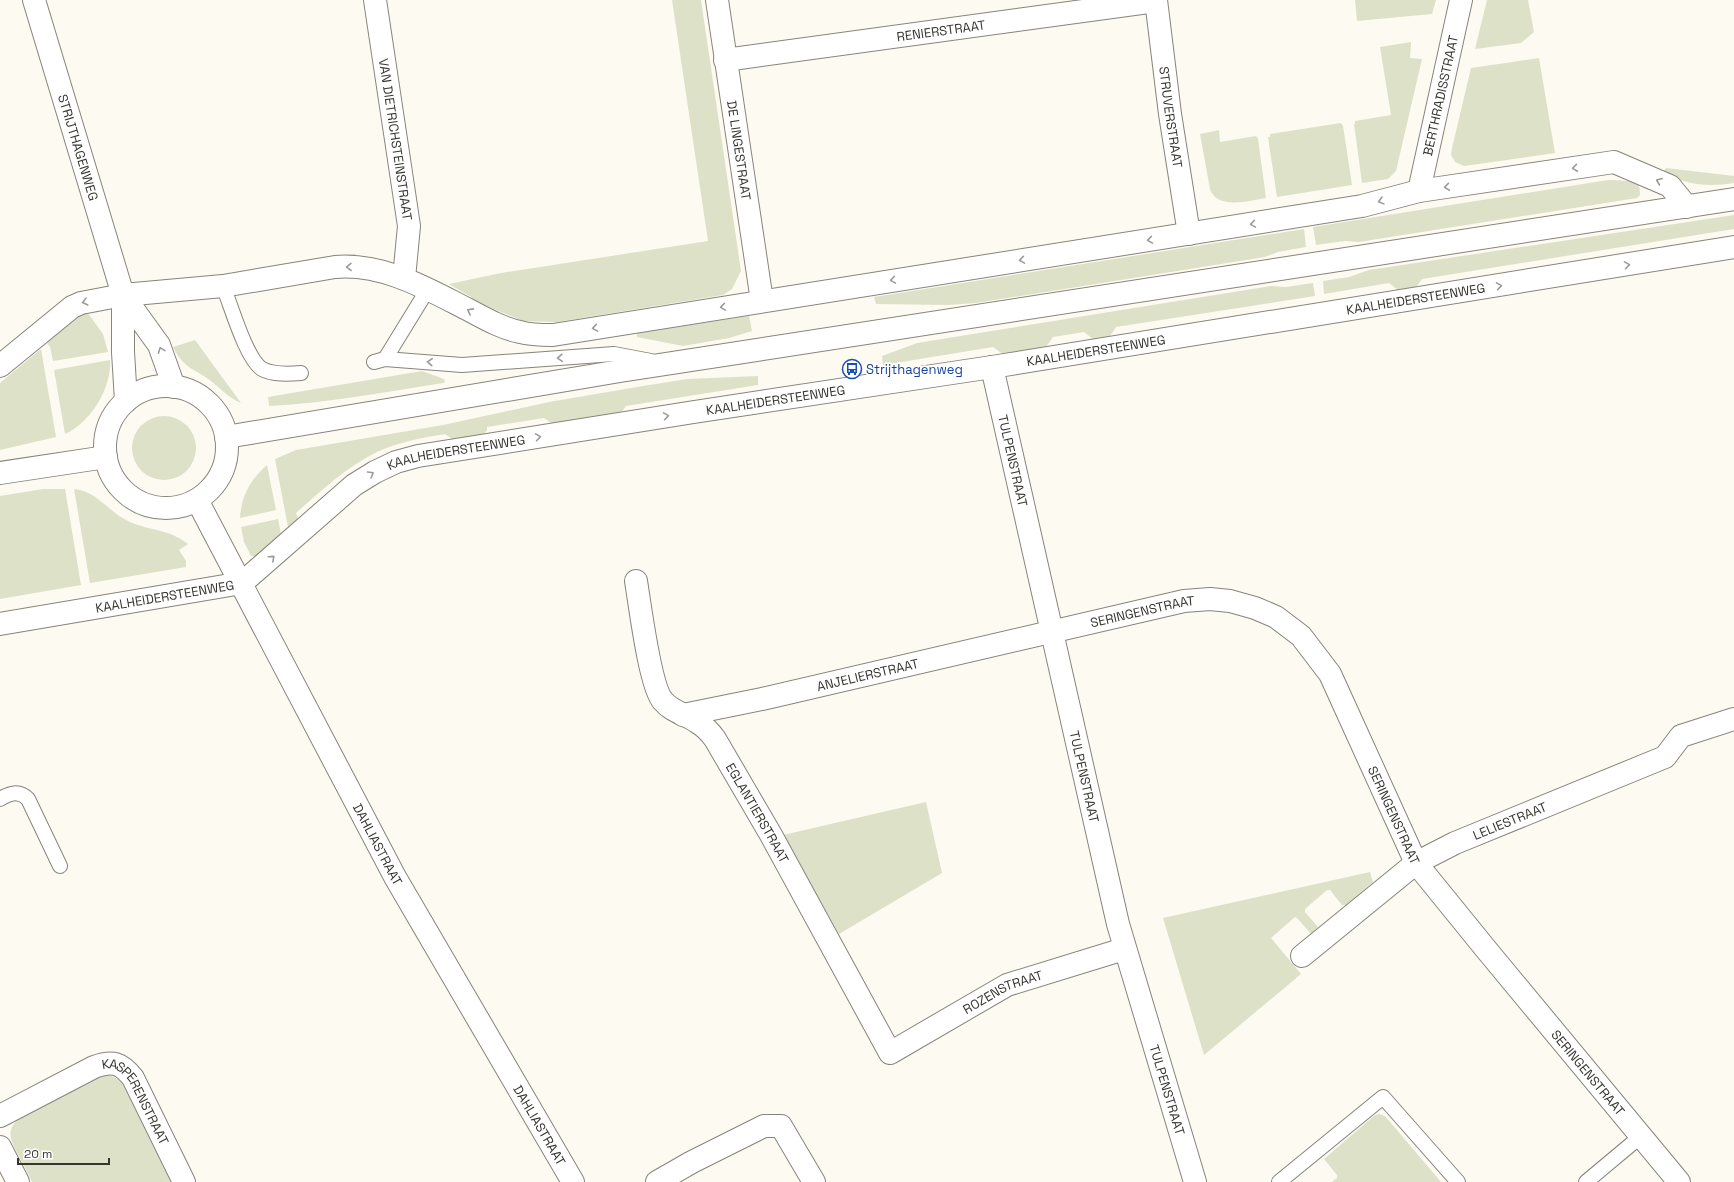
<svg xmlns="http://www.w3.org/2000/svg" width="1734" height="1182" font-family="'Space Grotesk',sans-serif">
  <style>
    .green { fill: #dde1c8 }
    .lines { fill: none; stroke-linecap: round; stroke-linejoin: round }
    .lane-casing { stroke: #87847c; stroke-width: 16 }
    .street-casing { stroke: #87847c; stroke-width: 24 }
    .secondary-casing { stroke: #87847c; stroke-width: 24 }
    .lane { stroke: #fff; stroke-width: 14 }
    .street { stroke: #fff; stroke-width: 22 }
    .secondary { stroke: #fff; stroke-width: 22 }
    .oneway { stroke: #9a9a98 }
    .labels { text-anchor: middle; stroke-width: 3.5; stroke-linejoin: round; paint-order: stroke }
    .street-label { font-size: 13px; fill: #353430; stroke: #fff }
    .transit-label { font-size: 13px; fill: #164399; stroke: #fff; text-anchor: start }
  </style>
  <rect width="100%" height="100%" fill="#fdfaf1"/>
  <g class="green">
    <path d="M 672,0 L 701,0 L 741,271 L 732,289 L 723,295 L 557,322 L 523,321 L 484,305 L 449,284 L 501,273 L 708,241 Z"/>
    <path d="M 1355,0 L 1436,0 L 1432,14 L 1357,21 Z"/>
    <path d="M 1487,0 L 1528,0 L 1534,32 L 1521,43 L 1475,49 Z"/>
    <path d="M 1411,42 L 1410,58 L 1422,59 L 1396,171 L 1388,179 L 1362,183 L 1354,124 L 1355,124 L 1355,121 L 1391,115 L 1380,47 Z"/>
    <path d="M 1539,58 L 1555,153 L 1464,166 L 1455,162 L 1451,155 L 1452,148 L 1471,68 Z"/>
    <path d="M 1341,123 L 1343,126 L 1352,185 L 1277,197 L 1268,137 L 1270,137 L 1270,134 Z"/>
    <path d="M 1219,130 L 1220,142 L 1256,136 L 1258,139 L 1266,198 C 1249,201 1217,210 1210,189 L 1200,134 Z"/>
    <path d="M 1666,168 L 1734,176 L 1734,183 C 1711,187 1683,186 1664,171 Z"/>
    <path d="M 1608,180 C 1614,180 1634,180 1638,185 C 1640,187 1640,192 1640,195 L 1637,198 L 1359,242 L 1345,241 L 1316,245 L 1313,227 Z"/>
    <path d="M 1734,215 L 1734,229 L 1422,279 L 1412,293 L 1403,294 L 1389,283 L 1324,294 L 1323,281 L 1349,277 L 1369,270 Z"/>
    <path d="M 1304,229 L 1306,247 L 1278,252 L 1265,257 L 976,303 L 948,305 L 876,304 L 874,297 Z"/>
    <path d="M 1313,283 L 1315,296 L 1116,327 L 1106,342 L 1098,343 L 1084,332 L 1053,337 L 1043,351 L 1007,357 L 993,347 L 883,365 L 882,356 L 917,343 L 1271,286 L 1286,287 Z"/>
    <path d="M 87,312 L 103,334 L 108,352 L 53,361 L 50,347 L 46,341 L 82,313 Z"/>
    <path d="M 749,316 L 752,331 L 729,338 L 683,346 L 637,337 L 637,333 Z"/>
    <path d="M 195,340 L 241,403 C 229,398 221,389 211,381 C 194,368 184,369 173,347 Z"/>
    <path d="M 41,349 L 56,437 L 0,450 L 0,383 Z"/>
    <path d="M 110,360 C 112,388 90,423 65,434 L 54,370 Z"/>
    <path d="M 422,371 L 444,379 L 445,382 L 443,383 C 385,392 328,403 269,406 L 268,397 Z"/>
    <path d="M 758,376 L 758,385 L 626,406 L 616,419 L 558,428 L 544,418 L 487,427 L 487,430 L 480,440 L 459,444 L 445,434 C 422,438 398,442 377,452 C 346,467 321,491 296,513 L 298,519 L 288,527 L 275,459 L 296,450 L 443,425 L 549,402 L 643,386 L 687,379 Z"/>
    <circle cx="164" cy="448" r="32"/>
    <path d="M 267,465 L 276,510 L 240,518 C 241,496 251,479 267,465 Z"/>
    <path d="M 43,489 L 65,489 L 81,585 L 0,599 L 0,496 Z"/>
    <path d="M 74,489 C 99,492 109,513 130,522 C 151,531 169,529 188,544 L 179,550 L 186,561 L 186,567 L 90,583 Z"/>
    <path d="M 278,519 L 281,534 L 256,556 L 251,556 L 244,542 L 241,527 Z"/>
    <path d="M 926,802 L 942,873 L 839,934 L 783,835 Z"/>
    <path d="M 1370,872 L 1373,882 L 1346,905 L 1342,905 L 1330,890 L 1327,890 L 1305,909 L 1305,912 L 1318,927 L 1311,934 L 1298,919 L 1295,917 L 1271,938 L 1301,974 L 1204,1055 L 1163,918 Z"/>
    <path d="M 104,1075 C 113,1075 117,1078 123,1085 L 172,1182 L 32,1182 C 28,1173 23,1165 19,1156 C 10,1139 4,1129 23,1116 Z"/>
    <path d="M 1379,1114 L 1385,1116 L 1441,1182 L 1332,1182 L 1337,1178 L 1337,1175 L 1324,1159 L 1375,1115 Z"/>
  </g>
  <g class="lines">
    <g class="lane-casing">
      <g id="lane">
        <path d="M 223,286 C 231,305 246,359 262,369 C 273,375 289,374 301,373"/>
        <path d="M 385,359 L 428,289"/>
        <path d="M 374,362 L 385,359 L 462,365 L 614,354 L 651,361"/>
        <path d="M 0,799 C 10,793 19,790 28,799 L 60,866"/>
        <path d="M 1279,1182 L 1383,1097 L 1458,1182"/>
        <path d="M 1586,1182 L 1641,1136"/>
      </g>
    </g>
    <g class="street-casing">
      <g id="street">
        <path id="s1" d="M 34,0 L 123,295 L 123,352 L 126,401"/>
        <path id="s2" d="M 375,0 L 409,226 L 404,278"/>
        <path id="s3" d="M 717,0 L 762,301"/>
        <path id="s4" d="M 1156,0 L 1170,114 L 1189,234"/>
        <path id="s5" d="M 725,60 L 1156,1"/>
        <path id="s6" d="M 1419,191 L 1461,0"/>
        <path d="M 123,295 L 159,345 L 174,387"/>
        <path d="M 0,366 L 72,307 L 81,303 L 123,295 L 223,286 L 335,267 C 383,263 426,288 467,309 C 484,318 501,328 520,332 C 531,335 541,335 553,335 L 1362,206 L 1419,191 L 1614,162 L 1670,186 L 1687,207"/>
        <path id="s7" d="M 992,367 L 1118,924 L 1195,1182"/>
        <path id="s8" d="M 197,500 L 395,877 L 573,1182"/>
        <path id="s9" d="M 636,581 C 640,605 650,687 663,701 C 672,712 686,714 697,722 C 704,726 710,732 715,739 L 771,835 L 890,1053 L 1007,985 L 1124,949"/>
        <path id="s10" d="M 0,624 L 242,583 L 354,485 L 375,472 L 396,462 L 418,456 L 694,412 L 992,367 L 1734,247"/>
        <path id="s11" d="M 683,715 L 762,699 L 1184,601 L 1210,599 L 1230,601 L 1255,608 L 1276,617 L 1301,636 L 1330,674 L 1416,863 L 1485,948 L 1679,1182"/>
        <path id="s12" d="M 1302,956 L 1416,863 L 1455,843 L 1665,757 L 1681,736 L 1734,719"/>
        <path id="s13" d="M 0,1116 L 94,1067 C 113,1060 121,1063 133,1078 L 184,1182"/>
        <path d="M 0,1147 L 18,1182"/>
        <path d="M 657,1182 L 692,1162 L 764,1126 L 781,1126 L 814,1182"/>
      </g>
    </g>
    <g class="secondary-casing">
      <g id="secondary">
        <circle cx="166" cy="447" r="61"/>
        <path d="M 226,437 L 620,371 L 1734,199"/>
        <path d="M 0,473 L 106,457"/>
      </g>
    </g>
    <use href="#lane" class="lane"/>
    <use href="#street" class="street"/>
    <use href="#secondary" class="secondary"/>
  </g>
  <defs><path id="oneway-chevron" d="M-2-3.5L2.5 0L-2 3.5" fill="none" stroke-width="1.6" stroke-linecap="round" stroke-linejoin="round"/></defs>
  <g class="oneway">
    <use href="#oneway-chevron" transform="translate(1575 168) rotate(172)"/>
    <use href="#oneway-chevron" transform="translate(1659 181) rotate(-157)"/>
    <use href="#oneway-chevron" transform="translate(1447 187) rotate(172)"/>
    <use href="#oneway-chevron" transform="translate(1381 201) rotate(165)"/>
    <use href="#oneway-chevron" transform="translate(1253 224) rotate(171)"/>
    <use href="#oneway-chevron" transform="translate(1150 240) rotate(171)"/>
    <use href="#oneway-chevron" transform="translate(1022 260) rotate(171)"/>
    <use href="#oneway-chevron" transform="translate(1627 265) rotate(-9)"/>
    <use href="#oneway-chevron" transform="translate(349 267) rotate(179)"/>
    <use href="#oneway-chevron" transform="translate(893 280) rotate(171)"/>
    <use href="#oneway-chevron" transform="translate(1499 286) rotate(-9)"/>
    <use href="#oneway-chevron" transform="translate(85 302) rotate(166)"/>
    <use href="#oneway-chevron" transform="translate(723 307) rotate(171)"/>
    <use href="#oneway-chevron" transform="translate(470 311) rotate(-152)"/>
    <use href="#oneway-chevron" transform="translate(595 328) rotate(171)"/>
    <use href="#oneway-chevron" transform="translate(161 350) rotate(-111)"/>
    <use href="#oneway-chevron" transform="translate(560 358) rotate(176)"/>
    <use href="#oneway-chevron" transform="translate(430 362) rotate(-176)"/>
    <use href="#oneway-chevron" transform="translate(666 416) rotate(-9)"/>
    <use href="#oneway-chevron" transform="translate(538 437) rotate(-9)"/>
    <use href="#oneway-chevron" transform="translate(371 474) rotate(-31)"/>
    <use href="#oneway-chevron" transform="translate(272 558) rotate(-42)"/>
  </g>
  <defs>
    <g id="bus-ring" transform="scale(1)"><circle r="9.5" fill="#fff" stroke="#1a4fb4" stroke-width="1.5"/><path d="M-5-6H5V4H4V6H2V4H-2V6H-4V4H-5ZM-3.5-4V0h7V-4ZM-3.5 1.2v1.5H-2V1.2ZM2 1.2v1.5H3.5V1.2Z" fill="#1a4fb4"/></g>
  </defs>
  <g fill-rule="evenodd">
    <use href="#bus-ring" x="852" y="369"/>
  </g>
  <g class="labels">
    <g class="street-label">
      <text dy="5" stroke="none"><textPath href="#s5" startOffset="218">RENIERSTRAAT</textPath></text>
      <text dy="5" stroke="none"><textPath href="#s6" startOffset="98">BERTHRADISSTRAAT</textPath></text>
      <text dy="5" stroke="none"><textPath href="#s4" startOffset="118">STRUVERSTRAAT</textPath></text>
      <text dy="5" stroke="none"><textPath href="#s2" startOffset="141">VAN DIETRICHSTEINSTRAAT</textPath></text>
      <text dy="5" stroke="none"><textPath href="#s1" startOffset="154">STRIJTHAGENWEG</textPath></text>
      <text dy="5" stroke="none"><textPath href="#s3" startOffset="152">DE LINGESTRAAT</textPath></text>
      <text dy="5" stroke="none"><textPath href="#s10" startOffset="1475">KAALHEIDERSTEENWEG</textPath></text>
      <text dy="5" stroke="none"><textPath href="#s10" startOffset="1151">KAALHEIDERSTEENWEG</textPath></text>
      <text dy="5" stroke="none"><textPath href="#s10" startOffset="827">KAALHEIDERSTEENWEG</textPath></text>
      <text dy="5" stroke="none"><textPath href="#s10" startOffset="503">KAALHEIDERSTEENWEG</textPath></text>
      <text dy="5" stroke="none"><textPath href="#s7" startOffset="96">TULPENSTRAAT</textPath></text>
      <text dy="5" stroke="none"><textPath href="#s10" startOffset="167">KAALHEIDERSTEENWEG</textPath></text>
      <text dy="5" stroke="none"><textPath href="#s11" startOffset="471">SERINGENSTRAAT</textPath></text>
      <text dy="5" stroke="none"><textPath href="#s11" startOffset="189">ANJELIERSTRAAT</textPath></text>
      <text dy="5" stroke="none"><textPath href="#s7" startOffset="420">TULPENSTRAAT</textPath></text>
      <text dy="5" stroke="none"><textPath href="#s9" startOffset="274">EGLANTIERSTRAAT</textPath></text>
      <text dy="5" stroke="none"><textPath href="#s11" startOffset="843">SERINGENSTRAAT</textPath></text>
      <text dy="5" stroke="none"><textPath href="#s12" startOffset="250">LELIESTRAAT</textPath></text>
      <text dy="5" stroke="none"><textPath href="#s8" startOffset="389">DAHLIASTRAAT</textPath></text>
      <text dy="5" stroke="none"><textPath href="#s9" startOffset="677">ROZENSTRAAT</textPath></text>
      <text dy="5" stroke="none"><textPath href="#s11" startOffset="1167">SERINGENSTRAAT</textPath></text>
      <text dy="5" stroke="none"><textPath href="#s7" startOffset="744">TULPENSTRAAT</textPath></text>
      <text dy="5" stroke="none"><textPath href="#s13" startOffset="169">KASPERENSTRAAT</textPath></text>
      <text dy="5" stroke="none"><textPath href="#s8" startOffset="713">DAHLIASTRAAT</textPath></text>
    </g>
    <g class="transit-label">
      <text x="866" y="374">Strijthagenweg</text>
    </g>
  </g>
  <path d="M18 1158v6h91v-6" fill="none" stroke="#353430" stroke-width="2"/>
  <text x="24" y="1158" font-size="12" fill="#353430" stroke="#ffffff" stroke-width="3" paint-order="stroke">20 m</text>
</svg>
